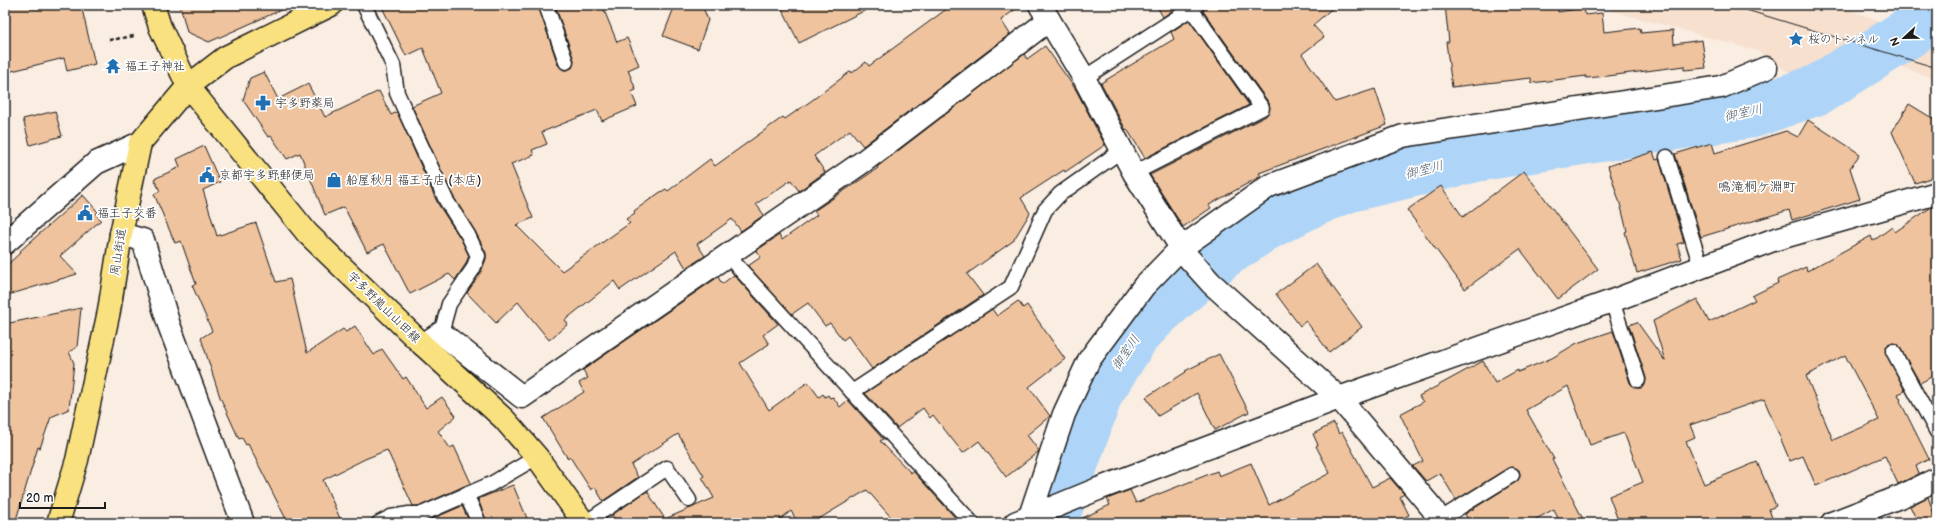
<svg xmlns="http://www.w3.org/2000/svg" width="1942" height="528" font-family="'Balsamiq Sans','Klee One',sans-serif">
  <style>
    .built { fill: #f7e0ce }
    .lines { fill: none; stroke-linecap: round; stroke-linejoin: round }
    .river { stroke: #aed5f8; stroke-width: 51 }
    .building { fill: #efc39e; stroke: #1c1c1c; fill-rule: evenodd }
    .lane-casing { stroke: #1c1c1c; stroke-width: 17 }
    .street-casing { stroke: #1c1c1c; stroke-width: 25 }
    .primary-casing { stroke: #1c1c1c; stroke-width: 25 }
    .highway-casing { stroke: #1c1c1c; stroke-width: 25 }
    .path { stroke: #1c1c1c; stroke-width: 2.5; stroke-dasharray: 4 3; stroke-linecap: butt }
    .lane { stroke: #fff; stroke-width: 14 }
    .street { stroke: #fff; stroke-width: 22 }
    .primary { stroke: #fae180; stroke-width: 22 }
    .highway { stroke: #fae180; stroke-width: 22 }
    .tram { stroke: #1c1c1c; stroke-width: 1 }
    .labels { text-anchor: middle; stroke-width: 3.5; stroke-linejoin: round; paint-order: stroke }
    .poi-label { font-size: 12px; fill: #1c1c1c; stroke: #fff; text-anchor: start }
    .street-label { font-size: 12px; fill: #1c1c1c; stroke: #fff }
    .water-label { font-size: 13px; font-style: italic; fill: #4f5d69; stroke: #fff }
    .neighbourhood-label { font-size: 13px; fill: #1c1c1c; stroke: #fff }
  </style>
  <rect width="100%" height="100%" fill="#faede2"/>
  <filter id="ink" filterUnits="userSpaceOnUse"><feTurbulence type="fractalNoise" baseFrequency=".025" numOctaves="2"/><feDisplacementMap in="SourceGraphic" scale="8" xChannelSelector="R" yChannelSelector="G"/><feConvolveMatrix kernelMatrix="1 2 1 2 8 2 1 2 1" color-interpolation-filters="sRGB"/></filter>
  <g filter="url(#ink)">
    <g class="built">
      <path d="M 1591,5 L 1837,5 L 1896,27 L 1807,85 L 1758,51 Z"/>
      <path d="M 1907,38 L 1937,48 L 1937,79 L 1877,59 Z"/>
    </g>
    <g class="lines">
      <path class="river" d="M 1052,523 L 1098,392 L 1135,334 L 1153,315 L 1222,254 L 1266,225 L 1307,204 L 1348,187 L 1478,156 L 1754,112 L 1819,89 L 1910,32 L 1937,8"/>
    </g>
    <g class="building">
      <path d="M 5,5 L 81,5 L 95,64 L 67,71 L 64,58 L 8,72 L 5,60 Z"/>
      <path d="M 180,5 L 292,5 L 209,42 L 187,32 Z"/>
      <path d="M 381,5 L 538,5 L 558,65 L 565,70 L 572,68 L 574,60 L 555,5 L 602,5 L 617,42 L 627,38 L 639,65 L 628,70 L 636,90 L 631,92 L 637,106 L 602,121 L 597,110 L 542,132 L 547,144 L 532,150 L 534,155 L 511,164 L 533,218 L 516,225 L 562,271 L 630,223 L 626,219 L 635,213 L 634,211 L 659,193 L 666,189 L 668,191 L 710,159 L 715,166 L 783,117 L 785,119 L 811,101 L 851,71 L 852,73 L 866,62 L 869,66 L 952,5 L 1021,5 L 1001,20 L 1010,34 L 863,146 L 850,130 L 814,156 L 825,172 L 799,191 L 791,180 L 756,204 L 764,215 L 741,231 L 732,219 L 697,244 L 705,256 L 686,268 L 676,251 L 620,290 L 614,281 L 565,320 L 568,324 L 549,340 L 518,302 L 496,323 L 467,293 L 481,272 L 486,259 L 486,253 L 475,231 L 453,196 L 412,106 L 441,93 L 423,48 L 406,56 Z"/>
      <path d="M 675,5 L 702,5 L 708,20 L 698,49 L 663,36 Z"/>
      <path d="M 780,5 L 876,5 L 799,43 Z"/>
      <path d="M 1156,5 L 1181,5 L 1163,17 Z"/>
      <path d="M 1205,5 L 1336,5 L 1313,25 L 1324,37 L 1302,54 L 1335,102 L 1375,89 L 1387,125 L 1259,173 L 1261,176 L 1209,205 L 1211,208 L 1183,227 L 1150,175 L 1266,116 L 1270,108 L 1269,103 L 1203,11 Z"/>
      <path d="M 1445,5 L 1558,5 L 1558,12 L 1584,8 L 1585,15 L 1602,13 L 1604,32 L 1640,28 L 1641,33 L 1673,30 L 1674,44 L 1702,40 L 1706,68 L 1684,70 L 1684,66 L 1608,76 L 1586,78 L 1586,76 L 1532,83 L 1531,78 L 1452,87 L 1446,42 L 1449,42 Z"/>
      <path d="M 1189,20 L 1249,105 L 1145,158 L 1127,129 L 1126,130 L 1101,83 L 1174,39 L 1171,32 Z"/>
      <path d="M 1045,46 L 1076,90 L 1105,145 L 1065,172 L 1064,170 L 1021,198 L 1030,213 L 1013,241 L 967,274 L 983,295 L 872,369 L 848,336 L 843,340 L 830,323 L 825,326 L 808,303 L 792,314 L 748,266 L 761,257 L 756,251 L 779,235 L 782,240 L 817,215 L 814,211 L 878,168 L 877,167 L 1024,54 L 1027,59 Z"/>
      <path d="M 264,72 L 278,99 L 308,84 L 325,117 L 379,91 L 391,115 L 397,112 L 438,204 L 461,239 L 469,256 L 465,265 L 455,280 L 449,274 L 410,294 L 384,244 L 367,252 L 344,207 L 325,215 L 300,153 L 287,159 L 271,136 L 268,137 L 243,100 L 250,78 Z"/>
      <path d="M 1909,104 L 1937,121 L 1937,176 L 1915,183 L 1892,132 Z"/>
      <path d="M 55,111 L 62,136 L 30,145 L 23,119 Z"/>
      <path d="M 1808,120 L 1860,154 L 1850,168 L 1860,199 L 1792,220 L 1789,210 L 1701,237 L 1675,154 L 1712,143 L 1715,153 L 1786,131 L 1798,137 Z"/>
      <path d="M 204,146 L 220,182 L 203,190 L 217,236 L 256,223 L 276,282 L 290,279 L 307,353 L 343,329 L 346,332 L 355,326 L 374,355 L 382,349 L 403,379 L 406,377 L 426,408 L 442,397 L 456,416 L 438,431 L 450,448 L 454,446 L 471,483 L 420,506 L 413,506 L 387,450 L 365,459 L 323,480 L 342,523 L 288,523 L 248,444 L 246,445 L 242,438 L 239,439 L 220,397 L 201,338 L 212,331 L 192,285 L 196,284 L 181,241 L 175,243 L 154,194 L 160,191 L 154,179 L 180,167 L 177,159 Z"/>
      <path d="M 1653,152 L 1656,160 L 1659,159 L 1684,242 L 1677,244 L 1682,259 L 1637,273 L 1625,232 L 1627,231 L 1621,207 L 1608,166 Z"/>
      <path d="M 1524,171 L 1598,269 L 1558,299 L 1520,249 L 1465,289 L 1407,210 L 1441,186 L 1463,217 Z"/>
      <path d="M 83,195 L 98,212 L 96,214 L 101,220 L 60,256 L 77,274 L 5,296 L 5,267 L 21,252 L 20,251 Z"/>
      <path d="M 1937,206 L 1937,374 L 1920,383 L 1898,344 L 1889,343 L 1885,350 L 1905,391 L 1898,394 L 1901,400 L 1900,401 L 1929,459 L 1916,466 L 1919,474 L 1898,484 L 1885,456 L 1816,486 L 1803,456 L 1790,461 L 1764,399 L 1690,425 L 1695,437 L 1686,441 L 1704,484 L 1757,462 L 1776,506 L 1769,509 L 1772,518 L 1760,523 L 1619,523 L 1609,496 L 1643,482 L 1624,433 L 1590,445 L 1568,386 L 1526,410 L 1554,459 L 1552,459 L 1585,523 L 1560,523 L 1554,509 L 1529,523 L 1470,523 L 1465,514 L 1516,482 L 1520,475 L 1519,470 L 1512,467 L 1508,468 L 1456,500 L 1440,473 L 1426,481 L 1413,466 L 1423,461 L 1400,414 L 1423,402 L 1419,396 L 1483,361 L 1495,383 L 1518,370 L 1518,372 L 1552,358 L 1577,343 L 1613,331 L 1630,383 L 1636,388 L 1641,388 L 1645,385 L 1646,378 L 1629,325 L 1637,322 L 1665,361 L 1653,321 L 1697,299 L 1709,322 L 1755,300 L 1752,296 L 1778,283 L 1777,280 L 1806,267 L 1807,271 L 1871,236 L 1873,241 L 1892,227 L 1895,232 L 1930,208 ZM 1845,355 L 1879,420 L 1833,440 L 1806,376 Z"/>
      <path d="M 1316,264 L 1362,327 L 1329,352 L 1306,321 L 1300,326 L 1276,294 Z"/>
      <path d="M 734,275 L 778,324 L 763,335 L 769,344 L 740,363 L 769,410 L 808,382 L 819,397 L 823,394 L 825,397 L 828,395 L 830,398 L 833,397 L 840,407 L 848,400 L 883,439 L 880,441 L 911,473 L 913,471 L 960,523 L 896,523 L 867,490 L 812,523 L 798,523 L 791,511 L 775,523 L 617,523 L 612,515 L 647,491 L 665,519 L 714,498 L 702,477 L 704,476 L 678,434 L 631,465 L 638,477 L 603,501 L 595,487 L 591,490 L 570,457 L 568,459 L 543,418 L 584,392 L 579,383 L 588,378 L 583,370 L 718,277 L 722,284 Z"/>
      <path d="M 1018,301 L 1023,308 L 1027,305 L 1065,359 L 1029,387 L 1050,416 L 1027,435 L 1039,451 L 1038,452 L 1006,477 L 979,441 L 963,453 L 933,415 L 930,418 L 923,408 L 897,428 L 865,393 L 992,309 L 997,316 Z"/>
      <path d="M 81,308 L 77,347 L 69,352 L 74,363 L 69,409 L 51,417 L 40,448 L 38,447 L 15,523 L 5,523 L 5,324 Z"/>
      <path d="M 1219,354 L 1249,412 L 1215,430 L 1197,393 L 1158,416 L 1146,397 L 1186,372 L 1185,371 Z"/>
      <path d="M 1334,423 L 1339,434 L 1342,432 L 1372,487 L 1390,478 L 1404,494 L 1400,497 L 1409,515 L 1393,523 L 1072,523 L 1110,505 L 1107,499 L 1130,490 L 1136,503 L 1217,471 L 1219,476 L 1251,463 L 1269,505 L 1330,473 L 1316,446 L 1318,445 L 1313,434 Z"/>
      <path d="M 513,485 L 529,523 L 487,523 L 478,499 Z"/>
      <path d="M 1928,497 L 1937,523 L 1918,523 L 1910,506 Z"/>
      <path d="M 462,506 L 470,523 L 420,522 L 425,522 Z"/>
    </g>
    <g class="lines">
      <g class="lane-casing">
        <g id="lane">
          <path d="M 364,5 L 393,65 L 397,93 L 446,200 L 468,235 L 478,256 L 473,269 L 449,304 L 441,333"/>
          <path d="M 546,5 L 566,62"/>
          <path d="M 1084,78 L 1197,5"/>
          <path d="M 1667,157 L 1701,267"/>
          <path d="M 1134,173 L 1262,108 L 1191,9"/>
          <path d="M 728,256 L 972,523"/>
          <path d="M 1612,301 L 1638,380"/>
          <path d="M 1893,351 L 1937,432"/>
          <path d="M 852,392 L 1011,287 L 1045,210 L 1060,194 L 1122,150"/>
          <path d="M 466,494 L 479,523"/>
          <path d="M 1439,520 L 1512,475"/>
          <path d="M 379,523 L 391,517 L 409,514 L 422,514 L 491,484 L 537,457"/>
          <path d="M 585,523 L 667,468 L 689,500"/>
        </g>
      </g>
      <g class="street-casing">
        <g id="street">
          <path d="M 1040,5 L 1084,78 L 1134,173 L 1185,254 L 1211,283 L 1339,398 L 1432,508 L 1441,523"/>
          <path d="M 121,234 L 143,240 L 169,325 L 243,523"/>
          <path d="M 5,243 L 96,163 L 140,143"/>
          <path d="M 423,345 L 441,333 L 522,397 L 864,161 L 1049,20"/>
          <path d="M 1030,516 L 1064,414 L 1089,360 L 1144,286 L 1181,248 L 1269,186 L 1403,136 L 1721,87 L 1766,68"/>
          <path d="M 1015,523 L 1098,489 L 1339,398 L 1612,301 L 1773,240 L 1937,193"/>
          <path d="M 1832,523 L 1902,496 L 1937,479"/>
        </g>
      </g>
      <g class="primary-casing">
        <path id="primary" d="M 153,5 L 160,27 L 188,86 L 307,233 L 423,345 L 504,419 L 537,457 L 584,523"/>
      </g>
      <g class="highway-casing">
        <path id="highway" d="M 58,523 L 77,460 L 109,311 L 121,234 L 140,143 L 188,86 L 226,57 L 331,5"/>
      </g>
      <path class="path" d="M 109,40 L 134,36"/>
      <use href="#lane" class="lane"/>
      <use href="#street" class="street"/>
      <use href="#primary" class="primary"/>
      <use href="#highway" class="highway"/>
      <path class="tram" d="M 1730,5 L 1937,68"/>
    </g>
  </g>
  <defs>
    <g id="sight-bare" transform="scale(1.2)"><path d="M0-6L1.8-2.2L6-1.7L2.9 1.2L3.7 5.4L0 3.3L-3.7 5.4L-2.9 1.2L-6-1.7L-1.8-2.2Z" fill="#1f6fb2" stroke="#fff" stroke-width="2.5" paint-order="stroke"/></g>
    <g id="temple-bare" transform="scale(1.2)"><path d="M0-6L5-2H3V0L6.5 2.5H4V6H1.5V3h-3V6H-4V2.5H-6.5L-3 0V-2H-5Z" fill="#1f6fb2" stroke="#fff" stroke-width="2.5" paint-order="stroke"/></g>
    <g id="pharmacy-bare" transform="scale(1.2)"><path d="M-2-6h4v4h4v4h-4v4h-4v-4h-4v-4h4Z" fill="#1f6fb2" stroke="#fff" stroke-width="2.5" paint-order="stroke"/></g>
    <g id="civic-bare" transform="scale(1.2)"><path d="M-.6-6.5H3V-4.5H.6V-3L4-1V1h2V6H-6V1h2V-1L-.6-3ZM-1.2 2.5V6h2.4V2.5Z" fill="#1f6fb2" stroke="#fff" stroke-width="2.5" paint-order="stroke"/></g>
    <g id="shop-bare" transform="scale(1.2)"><path d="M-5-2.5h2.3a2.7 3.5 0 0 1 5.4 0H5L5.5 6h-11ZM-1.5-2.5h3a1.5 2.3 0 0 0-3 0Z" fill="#1f6fb2" stroke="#fff" stroke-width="2.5" paint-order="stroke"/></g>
  </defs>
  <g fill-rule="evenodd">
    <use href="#sight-bare" x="1796" y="39"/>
    <use href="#temple-bare" x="113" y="66"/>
    <use href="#pharmacy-bare" x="263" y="103"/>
    <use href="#civic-bare" x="207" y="175"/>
    <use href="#shop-bare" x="334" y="180"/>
    <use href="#civic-bare" x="85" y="213"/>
  </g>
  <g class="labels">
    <g class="poi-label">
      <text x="1808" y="43">桜のトンネル</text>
      <text x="125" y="70">福王子神社</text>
      <text x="275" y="107">宇多野薬局</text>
      <text x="219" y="179">京都宇多野郵便局</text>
      <text x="346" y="184">船屋秋月 福王子店 (本店)</text>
      <text x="97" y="217">福王子交番</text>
    </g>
    <g class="street-label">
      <text transform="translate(118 252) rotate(-81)" y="4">周山街道</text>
      <text transform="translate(384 307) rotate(44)" y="4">宇多野嵐山山田線</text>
    </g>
    <g class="water-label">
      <text transform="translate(1743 112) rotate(-12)" y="5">御室川</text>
      <text transform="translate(1424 169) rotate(-14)" y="5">御室川</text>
      <text transform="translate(1125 352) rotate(-56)" y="5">御室川</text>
    </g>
    <g class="neighbourhood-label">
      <text x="1757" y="191">鳴滝桐ケ淵町</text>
    </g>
  </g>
  <rect width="1942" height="528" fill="none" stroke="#fff" stroke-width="20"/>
  <rect x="10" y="10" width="1922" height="508" fill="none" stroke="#1c1c1c" stroke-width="1.5" filter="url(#ink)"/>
  <g transform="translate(1904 38) rotate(248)" stroke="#ffffff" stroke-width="3" paint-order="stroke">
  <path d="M0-3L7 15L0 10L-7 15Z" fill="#1c1c1c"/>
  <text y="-6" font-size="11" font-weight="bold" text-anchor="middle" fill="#1c1c1c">N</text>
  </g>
  <path d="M20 502v6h85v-6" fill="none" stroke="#1c1c1c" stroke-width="2"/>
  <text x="26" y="502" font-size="12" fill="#1c1c1c" stroke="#ffffff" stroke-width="3" paint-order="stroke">20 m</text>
</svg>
